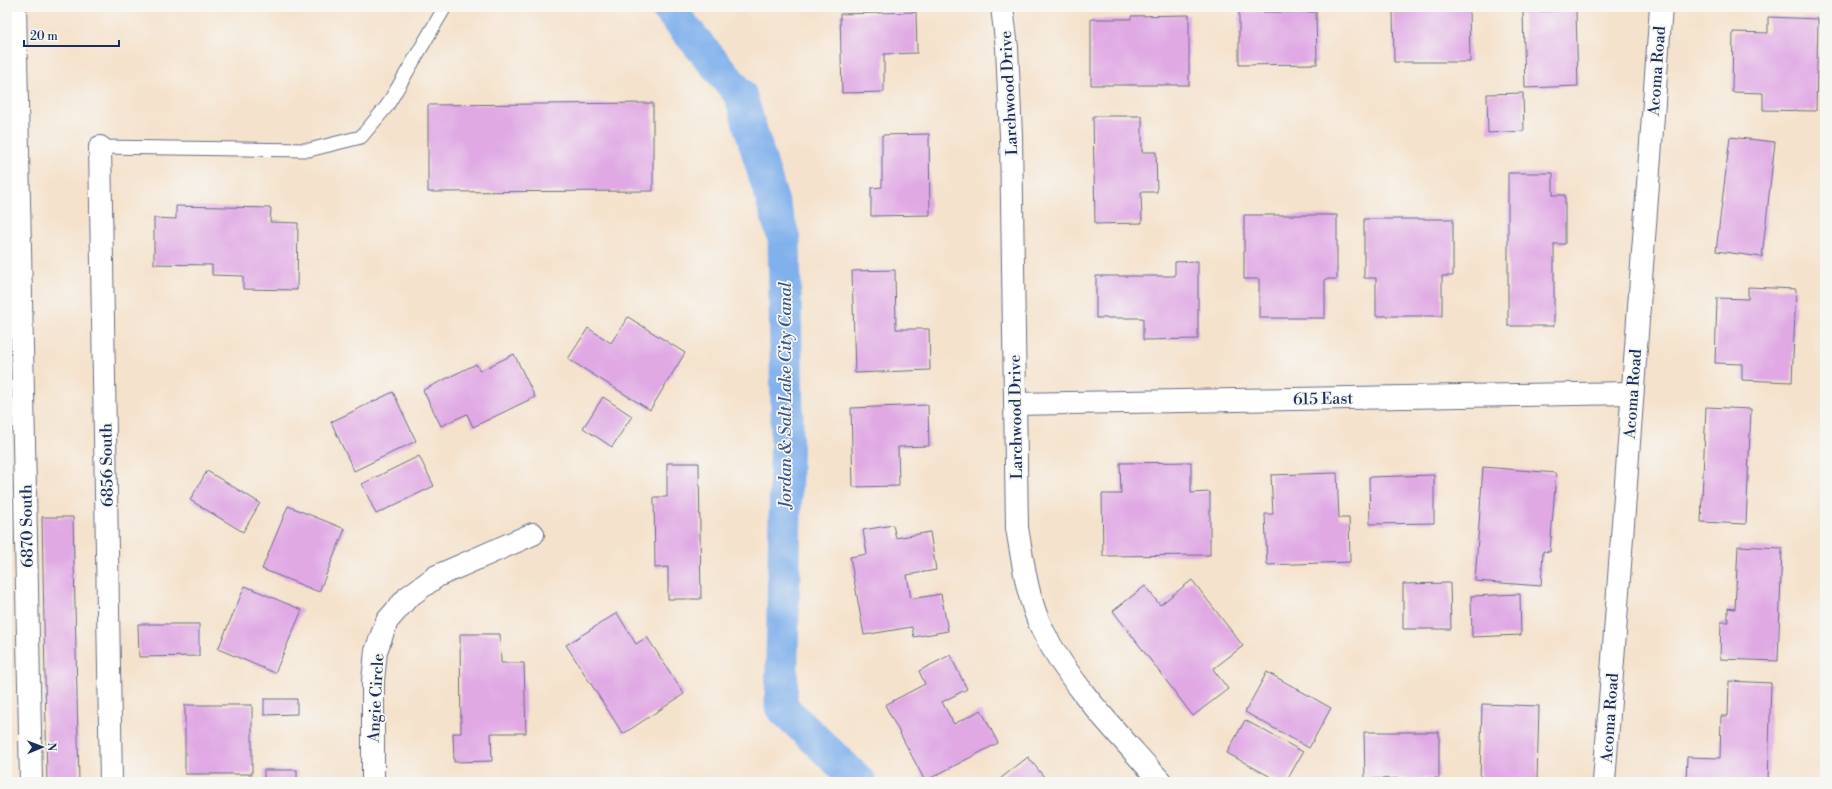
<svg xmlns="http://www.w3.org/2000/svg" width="1832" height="789" font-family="'Libre Bodoni',serif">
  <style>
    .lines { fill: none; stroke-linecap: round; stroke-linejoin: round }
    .canal { stroke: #81b1ec; stroke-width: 33 }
    .building { fill: #e0a9e4 }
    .lane-casing { stroke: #676e84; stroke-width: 15 }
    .street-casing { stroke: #676e84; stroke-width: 24 }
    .lane { stroke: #fff; stroke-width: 13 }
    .street { stroke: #fff; stroke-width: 22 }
    .labels { text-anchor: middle; stroke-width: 3.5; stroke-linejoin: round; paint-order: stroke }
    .street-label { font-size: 16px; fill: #1b2f5e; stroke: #f6f6f2 }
    .water-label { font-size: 17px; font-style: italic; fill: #3a5689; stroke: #f6f6f2 }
  </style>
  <rect width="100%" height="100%" fill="#f6f6f2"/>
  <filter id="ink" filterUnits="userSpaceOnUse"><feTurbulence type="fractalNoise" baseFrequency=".025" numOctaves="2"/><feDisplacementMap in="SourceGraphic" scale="8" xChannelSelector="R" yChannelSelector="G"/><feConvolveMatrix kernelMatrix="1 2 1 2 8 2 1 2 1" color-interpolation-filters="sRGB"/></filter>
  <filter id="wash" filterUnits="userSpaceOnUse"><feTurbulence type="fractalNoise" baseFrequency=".012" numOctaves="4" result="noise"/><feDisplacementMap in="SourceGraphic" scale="16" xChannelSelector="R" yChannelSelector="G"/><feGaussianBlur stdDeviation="0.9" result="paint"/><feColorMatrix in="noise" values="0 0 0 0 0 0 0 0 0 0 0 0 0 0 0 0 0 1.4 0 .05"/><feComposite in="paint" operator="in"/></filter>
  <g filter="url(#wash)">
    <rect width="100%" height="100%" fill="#f5e2cc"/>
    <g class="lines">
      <path class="canal" d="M 667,7 L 740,94 L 784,239 L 787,419 L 781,707 L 860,782"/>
    </g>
    <g id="blocks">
      <g class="building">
        <path d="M 1469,8 L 1470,62 L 1394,62 L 1393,9 Z"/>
        <path d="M 1576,10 L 1578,86 L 1525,88 L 1523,12 Z"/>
        <path d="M 916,12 L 917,53 L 884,54 L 884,92 L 842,93 L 840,14 Z"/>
        <path d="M 1239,12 L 1316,12 L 1317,64 L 1239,65 Z"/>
        <path d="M 1189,15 L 1189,85 L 1091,85 L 1091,19 L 1131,19 L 1131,16 Z"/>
        <path d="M 1768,17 L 1818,19 L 1816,111 L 1763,110 L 1763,93 L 1732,92 L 1733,32 L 1768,33 Z"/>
        <path d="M 1523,93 L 1524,131 L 1488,133 L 1487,94 Z"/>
        <path d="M 653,103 L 653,191 L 428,192 L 428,105 Z"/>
        <path d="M 1093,116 L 1142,116 L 1142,152 L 1156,152 L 1157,192 L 1141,192 L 1142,223 L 1095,224 Z"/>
        <path d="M 929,134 L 930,215 L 871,216 L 871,188 L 882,187 L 882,135 Z"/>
        <path d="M 1730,137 L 1775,142 L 1762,257 L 1716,251 Z"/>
        <path d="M 1508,173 L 1553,173 L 1553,195 L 1565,195 L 1565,244 L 1554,244 L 1554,326 L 1508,326 Z"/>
        <path d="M 176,206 L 271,208 L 270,222 L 298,223 L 297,290 L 243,289 L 243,276 L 212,275 L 212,265 L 154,264 L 154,218 L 176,219 Z"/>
        <path d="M 1244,215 L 1337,215 L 1337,279 L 1325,279 L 1325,318 L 1259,318 L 1259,279 L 1244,279 Z"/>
        <path d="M 1364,219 L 1453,219 L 1453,276 L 1442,276 L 1442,316 L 1376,316 L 1376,278 L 1364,278 Z"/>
        <path d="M 1198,261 L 1198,339 L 1143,340 L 1143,318 L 1096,318 L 1096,276 L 1175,276 L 1175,262 Z"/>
        <path d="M 895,270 L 896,329 L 929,329 L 930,370 L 855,373 L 852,271 Z"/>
        <path d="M 1748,287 L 1796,289 L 1792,382 L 1742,380 L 1742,364 L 1715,363 L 1717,298 L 1748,299 Z"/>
        <path d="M 628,317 L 685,353 L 650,410 L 568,359 L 588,328 L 611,343 Z"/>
        <path d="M 514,354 L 535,397 L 473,427 L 467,414 L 441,426 L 423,390 L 476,364 L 480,371 Z"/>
        <path d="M 393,392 L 416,441 L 354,471 L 331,422 Z"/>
        <path d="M 603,397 L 632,416 L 612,447 L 583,428 Z"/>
        <path d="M 928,405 L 929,446 L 898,447 L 899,486 L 853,487 L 851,408 Z"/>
        <path d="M 1706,407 L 1751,409 L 1746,524 L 1701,522 Z"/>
        <path d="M 419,456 L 434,486 L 376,514 L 362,484 Z"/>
        <path d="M 1191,462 L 1191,493 L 1210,492 L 1210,555 L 1103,556 L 1102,494 L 1121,494 L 1120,463 Z"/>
        <path d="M 667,463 L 699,463 L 701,599 L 668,599 L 668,567 L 655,568 L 654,497 L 667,497 Z"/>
        <path d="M 1483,467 L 1556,473 L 1550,552 L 1543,551 L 1541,586 L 1475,581 Z"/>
        <path d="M 207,471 L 260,503 L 243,532 L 190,500 Z"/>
        <path d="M 1337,473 L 1339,518 L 1349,518 L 1350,562 L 1267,565 L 1265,514 L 1273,514 L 1271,475 Z"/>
        <path d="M 1434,475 L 1434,523 L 1370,524 L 1369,477 Z"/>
        <path d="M 288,506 L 345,529 L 319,592 L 262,569 Z"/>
        <path d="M 42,517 L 73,517 L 79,782 L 47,782 Z"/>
        <path d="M 893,525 L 896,538 L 930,532 L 936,570 L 907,575 L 911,599 L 941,594 L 948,631 L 914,637 L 912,627 L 864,635 L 850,557 L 867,554 L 863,530 Z"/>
        <path d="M 1738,546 L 1782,548 L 1778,661 L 1720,659 L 1721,622 L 1728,622 L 1728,608 L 1735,609 Z"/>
        <path d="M 1192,580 L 1243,646 L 1213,669 L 1228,689 L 1193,716 L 1113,611 L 1145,586 L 1160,605 Z"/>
        <path d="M 1450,583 L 1451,629 L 1403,629 L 1403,584 Z"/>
        <path d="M 245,586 L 302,610 L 275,673 L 218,649 Z"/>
        <path d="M 1520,594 L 1521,635 L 1472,637 L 1471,596 Z"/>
        <path d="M 617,613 L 636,644 L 647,637 L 684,694 L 623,734 L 566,645 Z"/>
        <path d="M 138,624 L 199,624 L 199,656 L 139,657 Z"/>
        <path d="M 460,634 L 500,634 L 501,663 L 524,663 L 526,733 L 491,733 L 492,761 L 454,762 L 453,733 L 461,733 Z"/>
        <path d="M 950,655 L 967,689 L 942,702 L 954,724 L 981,710 L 998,743 L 925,781 L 885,705 L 925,684 L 919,671 Z"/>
        <path d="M 1267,672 L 1331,708 L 1309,748 L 1245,712 Z"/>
        <path d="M 1729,681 L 1771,683 L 1768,782 L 1686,782 L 1687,757 L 1720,758 L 1721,716 L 1728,716 Z"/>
        <path d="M 264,699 L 297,699 L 297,714 L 264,715 Z"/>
        <path d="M 1482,704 L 1539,706 L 1537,781 L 1480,779 Z"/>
        <rect x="185" y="705" width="67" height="69"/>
        <path d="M 1245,720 L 1303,752 L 1286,782 L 1280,782 L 1227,753 Z"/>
        <path d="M 1364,732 L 1439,732 L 1439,778 L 1365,779 Z"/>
        <path d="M 1028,757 L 1048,782 L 996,782 Z"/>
        <rect x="264" y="770" width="33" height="12"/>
      </g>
    </g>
  </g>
  <g filter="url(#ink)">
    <use href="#blocks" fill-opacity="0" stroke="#676e84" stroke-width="1"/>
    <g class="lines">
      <g class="lane-casing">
        <path id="lane" d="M 100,147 L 309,150 L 361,137 L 387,106 L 445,7"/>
      </g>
      <g class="street-casing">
        <g id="street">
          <path d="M 15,7 L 31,782"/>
          <path d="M 1002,7 L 1007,48 L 1011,136 L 1017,528 C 1023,562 1027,599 1043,631 C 1072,688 1119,734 1161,782"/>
          <path d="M 100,147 L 111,782"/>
          <path d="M 1015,404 L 1632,393"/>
          <path d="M 373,782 L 373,681 L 376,651 L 387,621 L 408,597 L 437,576 L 533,534"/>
          <path d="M 1604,782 L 1661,7"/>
        </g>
      </g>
      <use href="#lane" class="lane"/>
      <use href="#street" class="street"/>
    </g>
  </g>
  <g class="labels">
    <g class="street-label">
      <text transform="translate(1656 71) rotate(-86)" y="6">Acoma Road</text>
      <text transform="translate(1008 93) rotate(-93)" y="6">Larchwood Drive</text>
      <text transform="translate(1632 394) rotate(-86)" y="6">Acoma Road</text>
      <text transform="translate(1323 398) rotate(-1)" y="6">615 East</text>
      <text transform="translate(1015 417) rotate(-91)" y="6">Larchwood Drive</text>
      <text transform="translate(106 465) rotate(-91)" y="6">6856 South</text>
      <text transform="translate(26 526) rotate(-91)" y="6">6870 South</text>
      <text transform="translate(375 698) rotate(-87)" y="6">Angie Circle</text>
      <text transform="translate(1609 718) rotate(-86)" y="6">Acoma Road</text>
    </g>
    <g class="water-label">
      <text transform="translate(785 395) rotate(-90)" y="6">Jordan &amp; Salt Lake City Canal</text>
    </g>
  </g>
  <rect width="1832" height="789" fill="none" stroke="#f6f6f2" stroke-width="24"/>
  <g transform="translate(42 747) rotate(89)" stroke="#f6f6f2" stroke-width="3" paint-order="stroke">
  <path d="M0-3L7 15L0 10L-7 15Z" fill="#1b2f5e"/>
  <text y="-6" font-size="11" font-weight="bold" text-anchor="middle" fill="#1b2f5e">N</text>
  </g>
  <path d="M24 40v6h95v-6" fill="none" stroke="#1b2f5e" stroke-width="2"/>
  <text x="30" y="40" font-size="12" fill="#1b2f5e" stroke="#f6f6f2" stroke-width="3" paint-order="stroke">20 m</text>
</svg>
